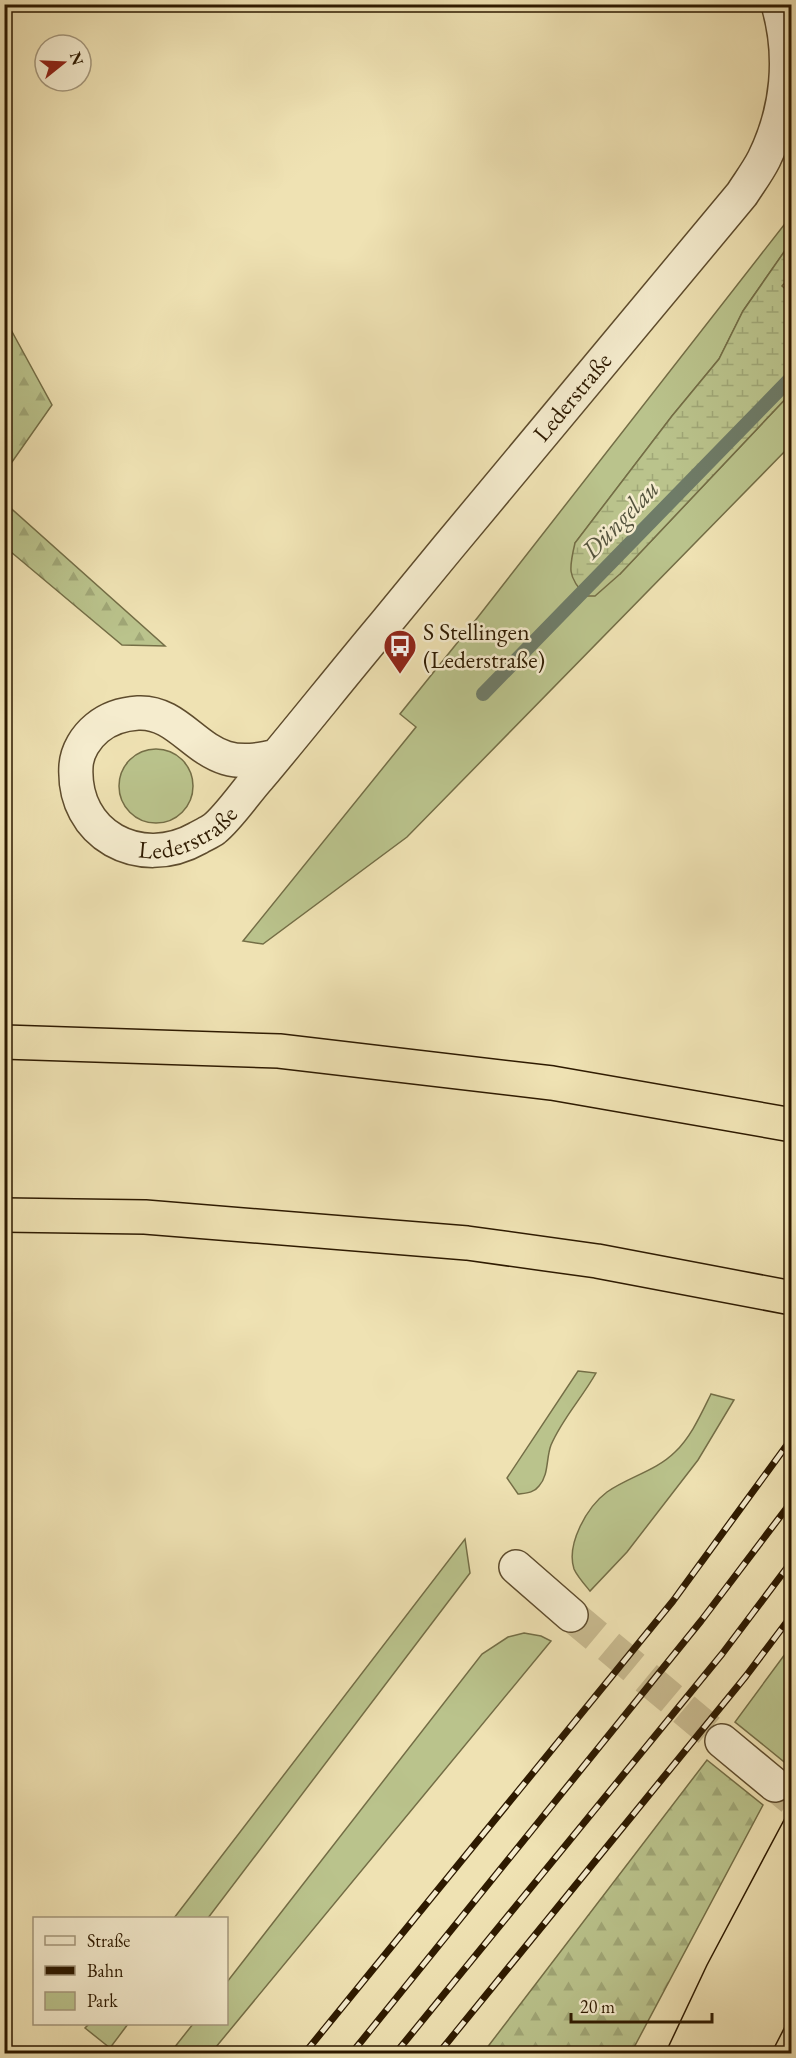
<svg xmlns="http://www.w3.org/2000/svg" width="796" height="2058" font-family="'EB Garamond',serif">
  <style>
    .green { fill: #bac38c; stroke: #746e46; stroke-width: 1.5 }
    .forest { fill: url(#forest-firs); stroke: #746e46; stroke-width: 1.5 }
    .wetland { fill: url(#wetland-marsh); stroke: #746e46; stroke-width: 1.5 }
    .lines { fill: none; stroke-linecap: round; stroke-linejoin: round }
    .stream { stroke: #6f7c68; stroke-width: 14 }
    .pedestrian-tunnel { stroke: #c8ba8f; stroke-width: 33; stroke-dasharray: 33 16; stroke-linecap: butt }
    .pedestrian-casing { stroke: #5e4c2d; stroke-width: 36 }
    .minor-casing { stroke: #5e4c2d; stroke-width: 36 }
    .motorway-casing { stroke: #2e1a00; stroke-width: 36 }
    .pedestrian { stroke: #f5ecce; stroke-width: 33 }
    .minor { stroke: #f5ecce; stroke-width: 33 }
    .motorway { stroke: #efe2b3; stroke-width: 33 }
    .tram { stroke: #2e1a00; stroke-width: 1.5 }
    .rail-casing { stroke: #2e1a00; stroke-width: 7 }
    .rail { stroke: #f5ecce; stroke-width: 4.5; stroke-dasharray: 14; stroke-linecap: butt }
    .labels { text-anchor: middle; stroke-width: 5; stroke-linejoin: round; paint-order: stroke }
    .street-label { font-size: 24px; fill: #2e1a00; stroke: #f5ecce }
    .poi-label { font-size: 24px; fill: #2e1a00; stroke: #f5ecce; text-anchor: start }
    .water-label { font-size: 26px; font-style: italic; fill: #54533d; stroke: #f5ecce }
  </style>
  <defs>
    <pattern id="forest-firs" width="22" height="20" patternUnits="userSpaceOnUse" patternTransform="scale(1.5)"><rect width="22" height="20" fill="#bac38c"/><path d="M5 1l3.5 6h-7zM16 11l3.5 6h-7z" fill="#a0a777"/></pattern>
    <pattern id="wetland-marsh" width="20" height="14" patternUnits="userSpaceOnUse" patternTransform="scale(1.5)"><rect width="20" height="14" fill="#bac38c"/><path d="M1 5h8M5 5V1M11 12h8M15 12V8" fill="none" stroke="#a0a777"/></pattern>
  </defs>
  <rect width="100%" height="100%" fill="#efe2b3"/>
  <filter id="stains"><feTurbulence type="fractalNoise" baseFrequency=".00333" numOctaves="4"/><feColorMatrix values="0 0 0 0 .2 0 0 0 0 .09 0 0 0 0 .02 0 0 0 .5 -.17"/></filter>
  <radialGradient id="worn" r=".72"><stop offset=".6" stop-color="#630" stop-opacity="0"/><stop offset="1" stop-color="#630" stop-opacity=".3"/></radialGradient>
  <g class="green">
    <path d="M 791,216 L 791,242 L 743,311 L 719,359 L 672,416 L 575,543 L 620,574 L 791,393 L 791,445 L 407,837 L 263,944 L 243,941 L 416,727 L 400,714 L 478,617 Z"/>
    <circle cx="156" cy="786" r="37"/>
    <path d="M 578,1371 L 596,1373 C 582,1398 562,1419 551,1445 C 546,1458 549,1475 539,1486 C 534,1493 526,1493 518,1494 L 507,1478 Z"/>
    <path d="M 711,1394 L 734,1400 L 698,1460 L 627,1552 L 590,1591 C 585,1585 577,1576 574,1569 C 566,1544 587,1507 607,1492 C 628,1477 656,1471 675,1452 C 691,1437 701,1414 711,1394 Z"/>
    <path d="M 465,1539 L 470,1573 L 208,1918 L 174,1918 Z"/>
    <path d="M 524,1633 L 541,1636 L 551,1641 L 211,2053 L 170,2053 L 193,2024 L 226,2024 L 227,1982 L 482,1654 L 508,1637 Z"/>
    <path d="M 791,1646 L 792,1758 L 788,1765 L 735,1722 Z"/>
    <path d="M 89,2024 L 128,2024 L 110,2048 L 85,2028 Z"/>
  </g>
  <g class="forest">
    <path d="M 4,317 L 52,405 L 5,472 L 4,472 Z"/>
    <path d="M 4,503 L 5,503 L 165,646 L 122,645 L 5,547 Z"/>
    <path d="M 707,1760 L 763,1805 L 631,2053 L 483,2053 Z"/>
  </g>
  <path class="wetland" d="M 791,242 L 791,276 L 782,286 L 791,294 L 791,393 L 620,574 L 595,596 L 586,596 C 567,577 569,568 575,543 L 672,416 L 719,359 L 743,311 Z"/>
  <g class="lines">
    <path class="stream" d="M 483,694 L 792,377"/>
    <g class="pedestrian-tunnel">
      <path d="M 571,1615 L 722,1741"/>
      <path d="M 775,1785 L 792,1799"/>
    </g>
    <g class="pedestrian-casing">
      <g id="pedestrian">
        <path d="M 516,1567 L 571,1615"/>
        <path d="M 722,1741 L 775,1785"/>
      </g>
    </g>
    <g class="minor-casing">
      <g id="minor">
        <path id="s1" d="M 276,756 C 259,760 243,763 226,758 C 193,748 175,711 138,713 C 122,714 109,718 97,728 C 86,737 77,751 76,766 C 72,835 140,871 198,838 C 203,835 210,832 214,829 C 229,817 247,790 260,776 C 302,726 343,674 385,624 C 503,480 622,337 742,194 C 749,183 758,171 764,159 C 788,110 793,56 778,4"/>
      </g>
    </g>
    <g class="motorway-casing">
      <g id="motorway">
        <path d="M 4,1042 L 279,1051 L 552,1083 L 792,1125"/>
        <path d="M 4,1215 L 145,1217 L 467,1243 L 597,1261 L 792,1298"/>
      </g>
    </g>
    <use href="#pedestrian" class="pedestrian"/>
    <use href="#minor" class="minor"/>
    <use href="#motorway" class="motorway"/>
    <g class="tram">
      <path d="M 665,2054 L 707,1965 L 792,1805"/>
      <path d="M 771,2054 L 792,2013"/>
    </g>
    <g class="rail-casing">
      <g id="rail">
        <path d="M 304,2054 L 673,1601 L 792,1438"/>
        <path d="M 351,2054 L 701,1621 L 792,1501"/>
        <path d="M 395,2054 L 722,1654 L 792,1561"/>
        <path d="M 438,2054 L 746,1676 L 792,1615"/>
      </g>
    </g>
    <use href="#rail" class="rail"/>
  </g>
  <defs>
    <g id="bus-pin" transform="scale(1.725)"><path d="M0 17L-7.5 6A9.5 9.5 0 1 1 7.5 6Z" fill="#8f2418" stroke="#f5ecce"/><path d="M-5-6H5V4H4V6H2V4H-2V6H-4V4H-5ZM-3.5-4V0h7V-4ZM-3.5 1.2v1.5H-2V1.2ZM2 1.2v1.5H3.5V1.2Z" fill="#fff"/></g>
  </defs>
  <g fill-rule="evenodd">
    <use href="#bus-pin" x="400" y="646"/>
  </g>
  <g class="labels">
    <g class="street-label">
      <text dy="8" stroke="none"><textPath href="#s1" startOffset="996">Lederstraße</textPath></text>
      <text dy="8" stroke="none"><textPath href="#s1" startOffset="408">Lederstraße</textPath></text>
    </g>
    <g class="poi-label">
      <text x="423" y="640">S Stellingen<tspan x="423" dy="28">(Lederstraße)</tspan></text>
    </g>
    <g class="water-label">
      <text transform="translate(620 519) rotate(-46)" y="9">Düngelau</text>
    </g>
  </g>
  <rect width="796" height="2058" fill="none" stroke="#efe2b3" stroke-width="24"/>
  <rect x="6" y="6" width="784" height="2046" fill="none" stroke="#2e1a00" stroke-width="3"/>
  <rect x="12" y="12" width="772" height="2034" fill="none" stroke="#2e1a00" stroke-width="1.5"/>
  <rect x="33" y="1917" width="195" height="108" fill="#f5ecce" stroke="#a5987c" stroke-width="1.5"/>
  <rect x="45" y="1936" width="30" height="9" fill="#f5ecce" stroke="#a5987c" stroke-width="1.5"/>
  <text x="87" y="1947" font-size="18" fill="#2e1a00">Straße</text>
  <rect x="45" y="1966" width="30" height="9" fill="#2e1a00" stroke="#a5987c" stroke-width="1.5"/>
  <text x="87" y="1977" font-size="18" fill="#2e1a00">Bahn</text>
  <rect x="45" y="1992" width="30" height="18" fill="#bac38c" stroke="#a5987c" stroke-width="1.5"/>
  <text x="87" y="2007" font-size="18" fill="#2e1a00">Park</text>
  <g transform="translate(63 63) rotate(72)"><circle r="28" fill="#f5ecce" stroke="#a5987c" stroke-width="1.5"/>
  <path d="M0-4.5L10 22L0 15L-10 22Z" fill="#8f2418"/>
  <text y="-9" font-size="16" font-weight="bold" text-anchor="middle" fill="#2e1a00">N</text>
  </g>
  <path d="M571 2013v9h141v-9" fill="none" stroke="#2e1a00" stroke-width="3"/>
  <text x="580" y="2013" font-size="18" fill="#2e1a00" stroke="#f5ecce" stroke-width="4.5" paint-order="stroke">20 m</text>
  <rect width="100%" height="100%" filter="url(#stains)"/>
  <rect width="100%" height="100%" fill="url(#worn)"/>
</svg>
